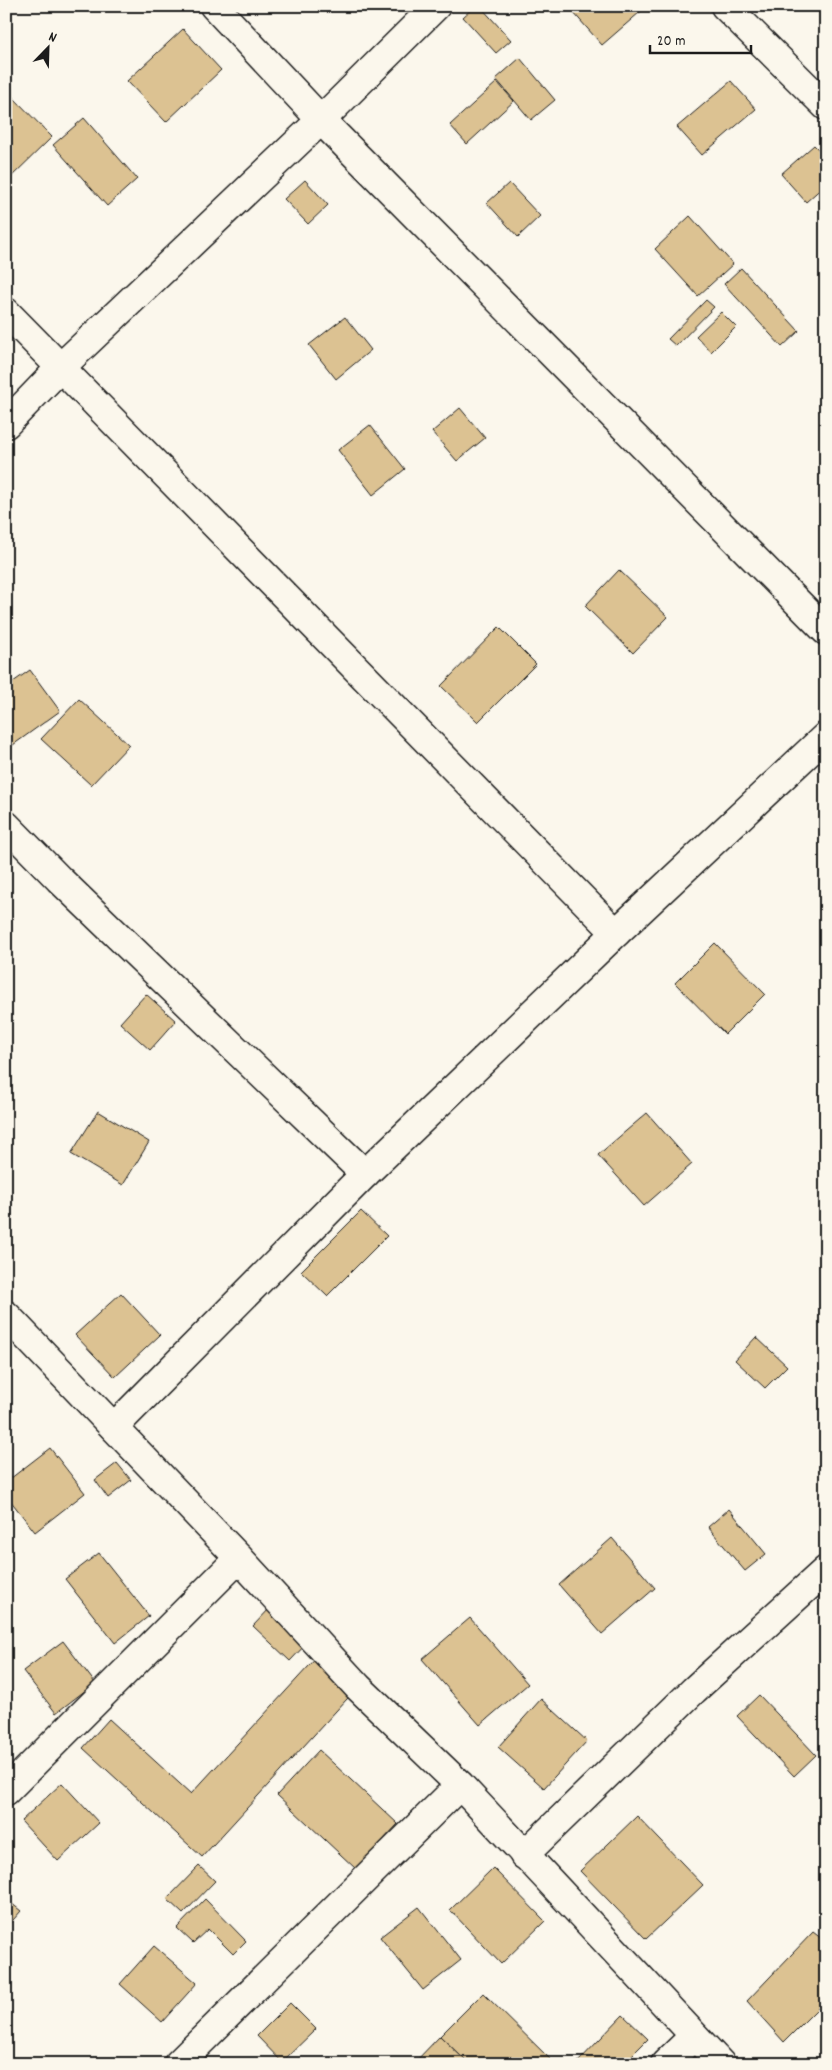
<svg xmlns="http://www.w3.org/2000/svg" width="832" height="2070" font-family="Dekko,sans-serif">
  <style>
    .building { fill: #dcc292; stroke: #1c1c1c }
    .lines { fill: none; stroke-linecap: round; stroke-linejoin: round }
    .street-casing { stroke: #1c1c1c; stroke-width: 31 }
    .street { stroke: #fbf7ec; stroke-width: 28 }
  </style>
  <rect width="100%" height="100%" fill="#fbf7ec"/>
  <filter id="ink" filterUnits="userSpaceOnUse"><feTurbulence type="fractalNoise" baseFrequency=".02" numOctaves="2"/><feDisplacementMap in="SourceGraphic" scale="10" xChannelSelector="R" yChannelSelector="G"/><feConvolveMatrix kernelMatrix="1 2 1 2 8 2 1 2 1" color-interpolation-filters="sRGB"/></filter>
  <g filter="url(#ink)">
    <g class="building">
      <path d="M 475,6 L 480,6 L 511,40 L 496,53 L 463,17 Z"/>
      <path d="M 577,6 L 647,6 L 602,45 L 572,11 Z"/>
      <path d="M 183,29 L 221,70 L 166,122 L 127,81 Z"/>
      <path d="M 520,58 L 555,100 L 531,120 L 496,79 Z"/>
      <path d="M 731,81 L 756,109 L 702,155 L 677,127 Z"/>
      <path d="M 497,82 L 514,101 L 467,144 L 450,125 Z"/>
      <path d="M 10,94 L 52,137 L 6,182 L 6,97 Z"/>
      <path d="M 84,118 L 137,179 L 107,206 L 53,145 Z"/>
      <path d="M 814,145 L 826,157 L 826,184 L 806,202 L 781,174 Z"/>
      <path d="M 305,180 L 328,205 L 308,224 L 284,199 Z"/>
      <path d="M 509,183 L 540,216 L 518,237 L 487,203 Z"/>
      <path d="M 690,216 L 733,264 L 698,296 L 655,249 Z"/>
      <path d="M 741,268 L 799,331 L 782,347 L 724,284 Z"/>
      <path d="M 706,300 L 714,307 L 676,346 L 668,339 Z"/>
      <path d="M 721,312 L 736,327 L 711,352 L 696,336 Z"/>
      <path d="M 345,317 L 371,350 L 336,379 L 309,345 Z"/>
      <path d="M 460,408 L 485,438 L 457,461 L 432,432 Z"/>
      <path d="M 370,425 L 405,469 L 373,495 L 338,450 Z"/>
      <path d="M 619,570 L 668,617 L 633,653 L 585,606 Z"/>
      <path d="M 499,627 L 536,664 L 478,722 L 441,686 Z"/>
      <path d="M 30,670 L 60,711 L 6,750 L 6,687 Z"/>
      <path d="M 79,699 L 129,745 L 91,785 L 41,739 Z"/>
      <path d="M 715,943 L 765,994 L 725,1034 L 675,983 Z"/>
      <path d="M 146,994 L 176,1021 L 150,1050 L 120,1023 Z"/>
      <path d="M 98,1111 L 149,1142 L 123,1185 L 71,1154 Z"/>
      <path d="M 647,1113 L 692,1164 L 644,1206 L 598,1155 Z"/>
      <path d="M 361,1211 L 387,1236 L 327,1296 L 301,1271 Z"/>
      <path d="M 121,1293 L 160,1335 L 115,1377 L 75,1335 Z"/>
      <path d="M 756,1337 L 787,1366 L 765,1388 L 735,1360 Z"/>
      <path d="M 50,1448 L 85,1493 L 35,1532 L 6,1495 L 6,1482 Z"/>
      <path d="M 117,1463 L 131,1480 L 108,1498 L 95,1480 Z"/>
      <path d="M 729,1509 L 766,1554 L 745,1571 L 708,1527 Z"/>
      <path d="M 612,1538 L 655,1588 L 602,1634 L 559,1585 Z"/>
      <path d="M 99,1553 L 149,1616 L 115,1643 L 65,1579 Z"/>
      <path d="M 271,1607 L 308,1642 L 290,1661 L 253,1626 Z"/>
      <path d="M 470,1618 L 528,1684 L 480,1725 L 422,1659 Z"/>
      <path d="M 63,1641 L 95,1683 L 56,1713 L 23,1671 Z"/>
      <path d="M 321,1653 L 358,1687 L 202,1857 L 83,1748 L 109,1719 L 191,1794 Z"/>
      <path d="M 759,1695 L 816,1755 L 794,1776 L 737,1716 Z"/>
      <path d="M 541,1699 L 587,1741 L 544,1788 L 498,1747 Z"/>
      <path d="M 319,1750 L 398,1824 L 356,1869 L 277,1795 Z"/>
      <path d="M 62,1783 L 99,1823 L 58,1861 L 21,1821 Z"/>
      <path d="M 637,1816 L 703,1885 L 646,1939 L 580,1871 Z"/>
      <path d="M 199,1866 L 215,1881 L 183,1914 L 167,1899 Z"/>
      <path d="M 493,1868 L 545,1921 L 501,1964 L 450,1910 Z"/>
      <path d="M 6,1899 L 21,1911 L 6,1928 Z"/>
      <path d="M 205,1899 L 246,1941 L 233,1954 L 208,1929 L 193,1943 L 177,1928 Z"/>
      <path d="M 419,1907 L 461,1960 L 423,1990 L 380,1937 Z"/>
      <path d="M 813,1932 L 826,1942 L 826,2000 L 784,2042 L 747,2001 Z"/>
      <path d="M 154,1946 L 197,1983 L 162,2022 L 120,1984 Z"/>
      <path d="M 483,1993 L 555,2064 L 469,2064 L 440,2036 Z"/>
      <path d="M 290,2003 L 316,2029 L 282,2062 L 257,2036 Z"/>
      <path d="M 623,2015 L 648,2039 L 623,2064 L 576,2064 Z"/>
      <path d="M 440,2036 L 469,2064 L 413,2064 Z"/>
    </g>
    <g class="lines">
      <g class="street-casing">
        <g id="street">
          <path d="M 214,6 L 321,120 L 826,631"/>
          <path d="M 725,6 L 826,106"/>
          <path d="M 6,312 L 616,933"/>
          <path d="M 6,424 L 60,368 L 321,120 L 436,6"/>
          <path d="M 6,825 L 59,879 L 365,1174"/>
          <path d="M 6,1315 L 239,1558 L 358,1687 L 460,1785 L 721,2064"/>
          <path d="M 114,1427 L 365,1174 L 616,933 L 826,736"/>
          <path d="M 6,1791 L 239,1558"/>
          <path d="M 524,1855 L 694,1690 L 826,1570"/>
          <path d="M 178,2064 L 460,1785"/>
          <path d="M 665,2064 L 694,2036"/>
        </g>
      </g>
      <use href="#street" class="street"/>
    </g>
  </g>
  <rect width="832" height="2070" fill="none" stroke="#fbf7ec" stroke-width="25"/>
  <rect x="12" y="12" width="807" height="2045" fill="none" stroke="#1c1c1c" stroke-width="2" filter="url(#ink)"/>
  <g transform="translate(48 48) rotate(23)" stroke="#fbf7ec" stroke-width="4" paint-order="stroke">
  <path d="M0-4L9 19L0 12L-9 19Z" fill="#1c1c1c"/>
  <text y="-8" font-size="14" font-weight="bold" text-anchor="middle" fill="#1c1c1c">N</text>
  </g>
  <path d="M650 45v8h101v-8" fill="none" stroke="#1c1c1c" stroke-width="2.5"/>
  <text x="657" y="45" font-size="15" fill="#1c1c1c" stroke="#fbf7ec" stroke-width="4" paint-order="stroke">20 m</text>
</svg>
